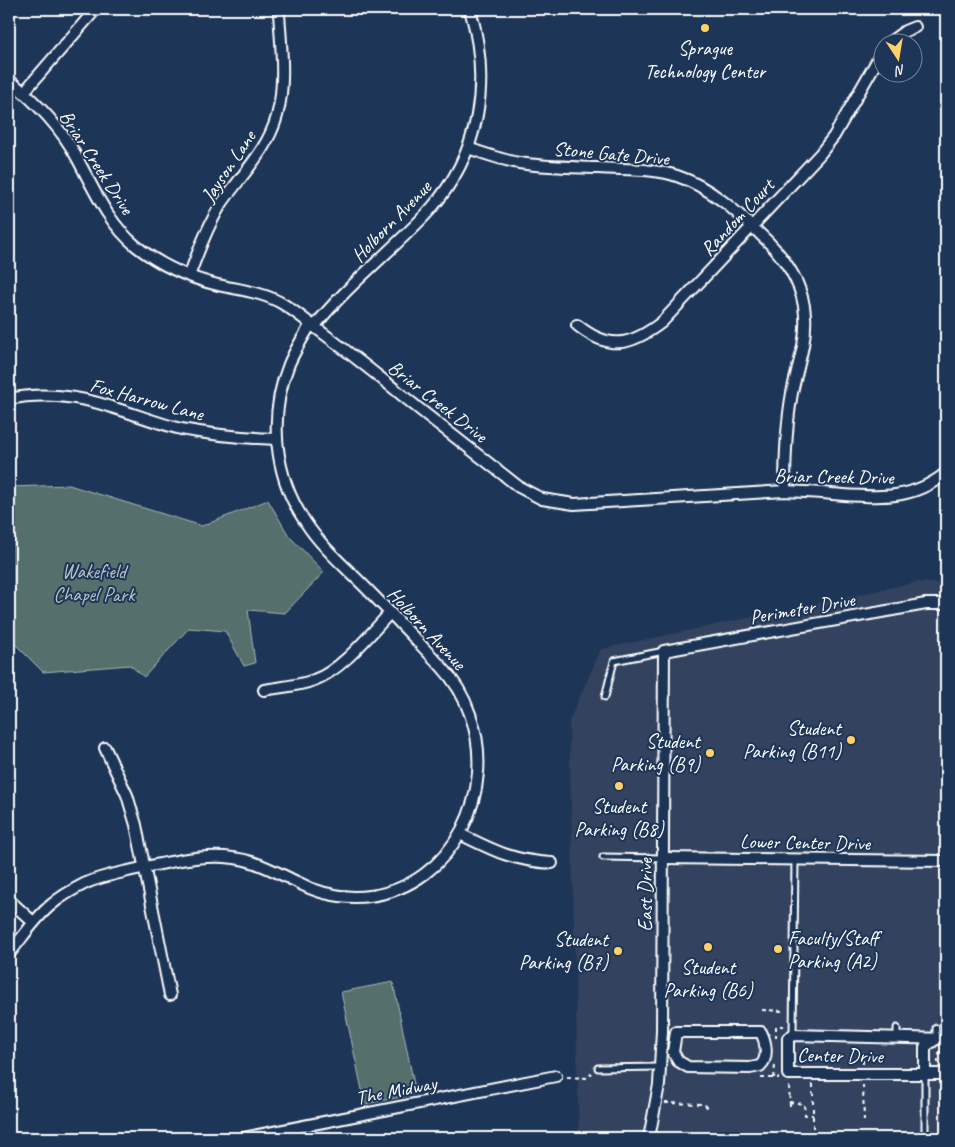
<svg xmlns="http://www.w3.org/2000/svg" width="955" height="1147" font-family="Caveat,sans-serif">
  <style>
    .built { fill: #32435e }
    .green { fill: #546f6c; stroke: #aab7b6 }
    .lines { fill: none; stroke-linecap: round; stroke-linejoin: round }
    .service-casing { stroke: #fff; stroke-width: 9 }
    .minor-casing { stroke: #fff; stroke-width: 14 }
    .path { stroke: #fff; stroke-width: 2; stroke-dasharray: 4 4; stroke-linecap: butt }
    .service { stroke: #1d3557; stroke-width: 5 }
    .minor { stroke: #1d3557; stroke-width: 10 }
    .poi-dot { fill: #ffd166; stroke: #1d3557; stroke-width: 2 }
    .labels { text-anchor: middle; stroke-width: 4; stroke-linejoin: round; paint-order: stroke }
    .poi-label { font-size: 20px; fill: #fff; stroke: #1d3557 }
    .street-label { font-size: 20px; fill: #fff; stroke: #1d3557 }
    .park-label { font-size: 20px; fill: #bbc5c4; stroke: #1d3557 }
  </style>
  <rect width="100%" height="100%" fill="#1d3557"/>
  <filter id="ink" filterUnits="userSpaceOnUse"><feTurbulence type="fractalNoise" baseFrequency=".02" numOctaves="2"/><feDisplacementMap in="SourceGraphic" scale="10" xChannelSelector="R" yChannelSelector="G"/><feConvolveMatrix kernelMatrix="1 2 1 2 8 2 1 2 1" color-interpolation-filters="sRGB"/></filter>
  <g filter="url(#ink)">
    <path class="built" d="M 917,582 L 946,584 L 946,1138 L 579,1138 L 569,721 L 601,649 Z"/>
    <g class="green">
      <path d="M 69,485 L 202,526 L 268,500 L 289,536 L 324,572 L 285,613 L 248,610 L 255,663 L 244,666 L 225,631 L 189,628 L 144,677 L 130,665 L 43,672 L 9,638 L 9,487 Z"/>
      <path d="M 393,982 L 416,1094 L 365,1104 L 341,992 Z"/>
    </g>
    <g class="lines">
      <g class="service-casing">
        <g id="service">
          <path d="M 605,697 L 614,661 L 664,651"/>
          <path d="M 603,857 L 663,858"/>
          <path d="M 793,1035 L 795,860"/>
          <path d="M 897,1037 L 897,1028"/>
          <path d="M 936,1039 L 936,1028"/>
          <path d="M 598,1068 L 660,1067"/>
          <path d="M 925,1074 L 925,1138"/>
        </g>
      </g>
      <g class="minor-casing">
        <g id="minor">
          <path d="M 890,42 L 905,31 L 915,27"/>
          <path d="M 9,80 C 35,101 60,126 76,156 C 94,189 107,222 136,246 C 160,265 189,278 218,285 C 240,290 263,292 283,304 C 296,312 308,322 320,331 C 346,350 372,371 397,391 C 437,424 479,455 519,487 L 542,499 L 574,504 L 785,491 C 801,492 816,492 832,494 C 875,497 910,502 946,473"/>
          <path d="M 24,92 L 95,10"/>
          <path d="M 468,148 C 485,154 502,160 519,163 C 545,167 572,167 598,168 C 624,170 653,168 677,176 C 710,187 736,211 760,234 C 783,255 803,283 805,315 C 807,343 797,367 792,393 C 786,426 785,458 785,491"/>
          <path d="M 189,276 C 198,252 207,228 220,206 C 240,176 267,152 277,116 C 286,83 281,46 279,13"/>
          <path d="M 577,325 C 609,351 631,346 662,322 L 820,154 L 834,136 L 882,52"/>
          <path d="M 314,327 C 348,284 392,251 429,211 C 481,153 491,82 470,9"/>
          <path d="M 9,399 C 42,392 79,396 111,407 C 135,414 157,423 181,429 C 213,435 245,438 277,439"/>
          <path d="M 264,690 C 280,687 299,686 314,680 C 341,671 370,634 390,613"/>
          <path d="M 105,748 L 127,795 L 136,825 L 170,995"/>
          <path d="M 460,834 C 494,851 514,861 552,863"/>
          <path d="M 663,858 L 946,861"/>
          <path d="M 9,900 L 33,922"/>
          <path d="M 9,954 C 23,937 34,919 51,905 C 61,896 74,889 86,883 C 102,876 120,873 137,869 C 174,861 214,850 252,862 C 268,867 282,875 297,882 C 319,894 345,899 370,896 C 454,885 498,790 470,714 C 464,696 454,680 441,666 C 415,639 389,611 362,584 C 343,565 321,546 306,523 C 274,477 268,416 289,364 C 295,350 303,337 311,324"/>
          <path d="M 676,1032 L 761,1032 C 766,1042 769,1058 760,1066 L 750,1068 L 688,1067 L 678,1061 L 673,1052 Z"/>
          <path d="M 936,1039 L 925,1047 L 925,1074 L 946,1074"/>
          <path d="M 925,1074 L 788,1074 L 788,1038 L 793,1035 L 946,1039"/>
          <path d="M 243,1138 L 556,1076"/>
          <path d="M 649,1138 L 659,1085 L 662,1031 L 664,651 L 926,604 L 946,604"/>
        </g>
      </g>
      <g class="path">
        <path d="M 762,1010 L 784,1011"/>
        <path d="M 776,1038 L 776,1026 L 784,1026"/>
        <path d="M 938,1063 L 938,1056 L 942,1049"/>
        <path d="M 863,1064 L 863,1048"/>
        <path d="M 567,1077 L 587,1078 L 592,1073"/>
        <path d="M 761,1078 L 779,1078"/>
        <path d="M 774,1078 L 775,1065"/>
        <path d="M 813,1084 L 813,1138"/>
        <path d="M 863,1085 L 864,1121"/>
        <path d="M 789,1086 L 790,1106"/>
        <path d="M 789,1102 L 804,1104 L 805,1115 L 813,1115"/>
        <path d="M 665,1103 L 704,1104 L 709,1109"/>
      </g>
      <use href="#service" class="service"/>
      <use href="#minor" class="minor"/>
    </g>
  </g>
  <g class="poi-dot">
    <circle cx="705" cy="28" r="5"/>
    <circle cx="851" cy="740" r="5"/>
    <circle cx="710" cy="753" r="5"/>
    <circle cx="619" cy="786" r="5"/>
    <circle cx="708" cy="947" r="5"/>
    <circle cx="778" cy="949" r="5"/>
    <circle cx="618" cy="951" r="5"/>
  </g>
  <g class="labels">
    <g class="poi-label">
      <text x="705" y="55">Sprague<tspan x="705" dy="23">Technology Center</tspan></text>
      <text x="841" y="735" text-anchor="end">Student<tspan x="841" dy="23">Parking (B11)</tspan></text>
      <text x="700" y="748" text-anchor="end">Student<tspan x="700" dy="23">Parking (B9)</tspan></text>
      <text x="619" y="813">Student<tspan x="619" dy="23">Parking (B8)</tspan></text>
      <text x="788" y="945" text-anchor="start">Faculty/Staff<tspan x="788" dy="23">Parking (A2)</tspan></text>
      <text x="608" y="946" text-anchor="end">Student<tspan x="608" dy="23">Parking (B7)</tspan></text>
      <text x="708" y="974">Student<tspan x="708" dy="23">Parking (B6)</tspan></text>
    </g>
    <g class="street-label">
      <text transform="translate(611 153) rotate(5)" y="7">Stone Gate Drive</text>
      <text transform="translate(97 162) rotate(57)" y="7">Briar Creek Drive</text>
      <text transform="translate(228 166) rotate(-56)" y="7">Jayson Lane</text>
      <text transform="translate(737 217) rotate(-47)" y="7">Random Court</text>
      <text transform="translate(391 221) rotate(-46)" y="7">Holborn Avenue</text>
      <text transform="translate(147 399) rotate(15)" y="7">Fox Harrow Lane</text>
      <text transform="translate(438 401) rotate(38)" y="7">Briar Creek Drive</text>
      <text transform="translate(834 476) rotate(1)" y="7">Briar Creek Drive</text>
      <text transform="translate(802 608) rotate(-10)" y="7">Perimeter Drive</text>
      <text transform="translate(427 628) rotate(47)" y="7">Holborn Avenue</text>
      <text transform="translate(805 842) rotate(1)" y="7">Lower Center Drive</text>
      <text transform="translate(645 895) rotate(-90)" y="7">East Drive</text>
      <text transform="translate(840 1055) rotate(1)" y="7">Center Drive</text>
      <text transform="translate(396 1090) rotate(-11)" y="7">The Midway</text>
    </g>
    <g class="park-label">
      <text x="94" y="578">Wakefield<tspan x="94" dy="23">Chapel Park</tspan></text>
    </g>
  </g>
  <rect width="955" height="1147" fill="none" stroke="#1d3557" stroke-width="30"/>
  <rect x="15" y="15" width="925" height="1117" fill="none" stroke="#fff" stroke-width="2" filter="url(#ink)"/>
  <g transform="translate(898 58) rotate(168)"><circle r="24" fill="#1d3557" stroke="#77869a"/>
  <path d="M0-4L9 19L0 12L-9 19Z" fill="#ffd166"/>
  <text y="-8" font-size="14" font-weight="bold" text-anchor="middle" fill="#ffffff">N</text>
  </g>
</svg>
